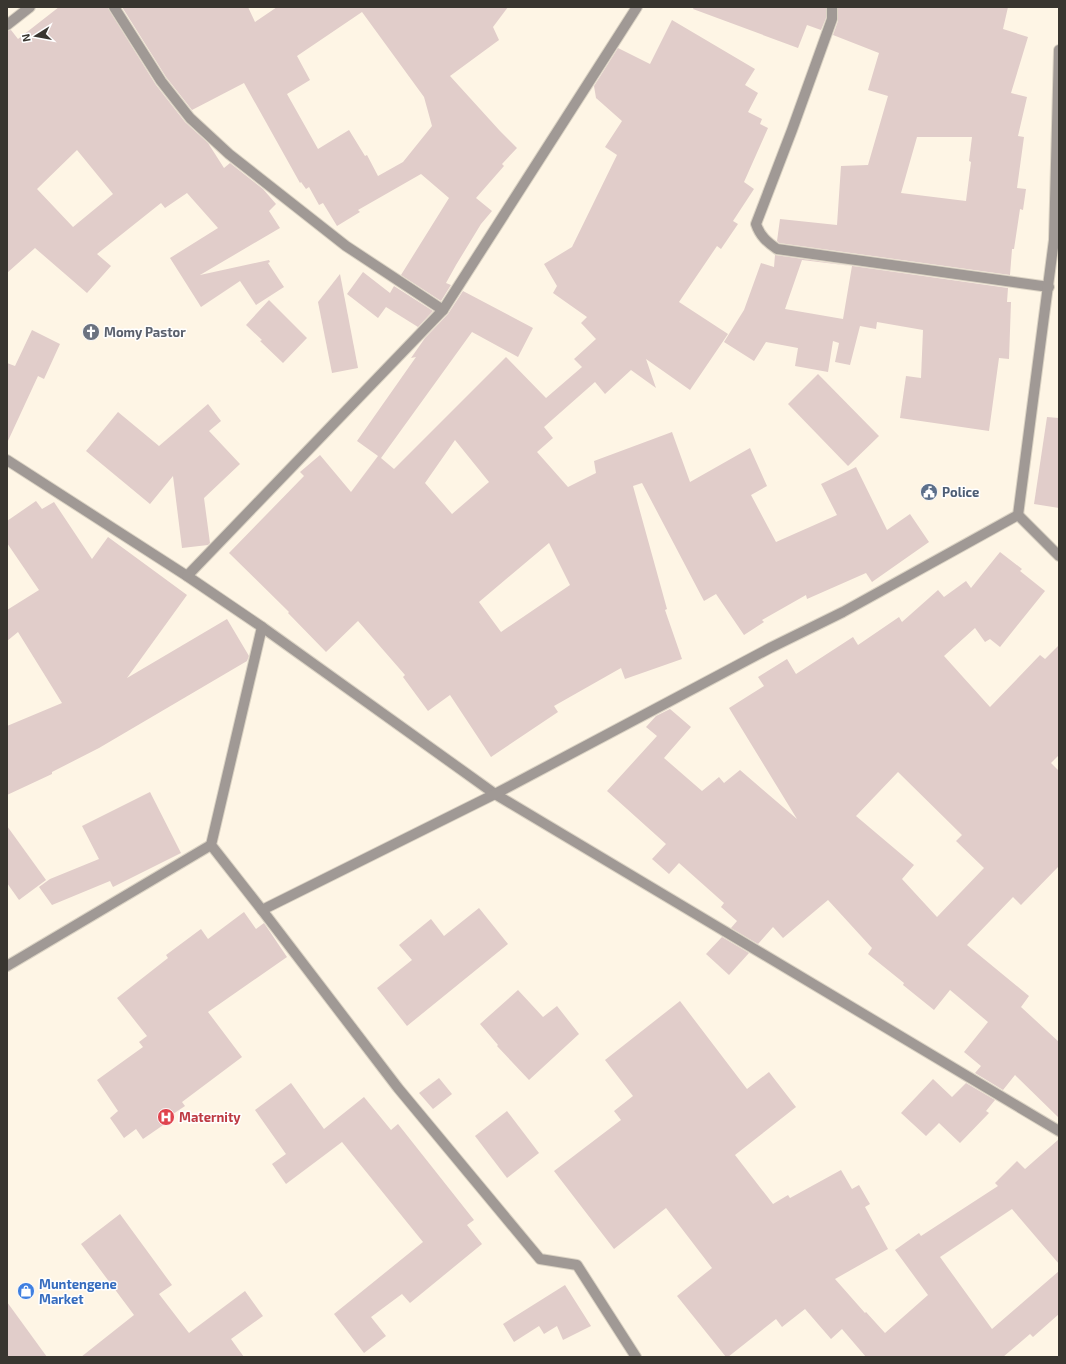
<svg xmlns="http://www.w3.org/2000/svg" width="1066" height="1364" font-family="'Exo 2',sans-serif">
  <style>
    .building { fill: #e1cdca; fill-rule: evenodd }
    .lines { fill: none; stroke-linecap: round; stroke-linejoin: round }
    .minor-casing { stroke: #dbd3c4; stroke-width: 12 }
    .minor { stroke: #a09995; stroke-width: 10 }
    .labels { text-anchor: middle; stroke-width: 3; stroke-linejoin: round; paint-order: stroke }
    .worship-label { font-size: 13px; font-weight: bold; fill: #5b616d; stroke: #fff; text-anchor: start }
    .service-label { font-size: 13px; font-weight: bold; fill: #4e5e75; stroke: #fff; text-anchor: start }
    .health-label { font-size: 13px; font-weight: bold; fill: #be3a42; stroke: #fff; text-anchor: start }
    .shop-label { font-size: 13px; font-weight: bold; fill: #366cbe; stroke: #fff; text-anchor: start }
  </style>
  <rect width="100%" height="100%" fill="#fef5e5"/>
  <g class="building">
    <path d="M 59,7 L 108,7 L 109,10 L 156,85 L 185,122 L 208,143 L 224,168 L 230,163 L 263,189 L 276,204 L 269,211 L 280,228 L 200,275 L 269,260 L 270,262 L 268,263 L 284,287 L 256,305 L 240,281 L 201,307 L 170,258 L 218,228 L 187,193 L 165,208 L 161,203 L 97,254 L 111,266 L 87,293 L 35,248 L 7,273 L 7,31 L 11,30 L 18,39 ZM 77,150 L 113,194 L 73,227 L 37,189 Z"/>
    <path d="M 122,7 L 248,7 L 255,22 L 277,7 L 508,7 L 493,27 L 499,40 L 450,76 L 500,131 L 517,148 L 502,164 L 504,166 L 476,198 L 492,211 L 481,224 L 456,265 L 446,283 L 451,285 L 441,301 L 401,275 L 449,198 L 421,174 L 358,210 L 360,212 L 337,226 L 323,203 L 319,205 L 309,187 L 306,189 L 301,182 L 300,183 L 244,83 L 192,110 L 166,77 ZM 362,12 L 424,97 L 432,126 L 403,162 L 378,176 L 367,155 L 365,156 L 349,130 L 318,149 L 287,94 L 310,80 L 297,56 Z"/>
    <path d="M 694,7 L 826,7 L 826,18 L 821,30 L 807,25 L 798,48 L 693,9 Z"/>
    <path d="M 838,7 L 1008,7 L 1003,29 L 1028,37 L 1011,93 L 1027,97 L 1018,136 L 1024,137 L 1017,188 L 1026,189 L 1023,210 L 1020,209 L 1014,249 L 1012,249 L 1010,275 L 779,243 L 777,241 L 780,219 L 837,225 L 841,166 L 868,165 L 888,96 L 868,90 L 879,53 L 833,35 L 838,21 ZM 917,137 L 972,137 L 969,161 L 971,162 L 966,201 L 901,193 Z"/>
    <path d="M 672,20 L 755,69 L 745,85 L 758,93 L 748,112 L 762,119 L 760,124 L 768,128 L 744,182 L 754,189 L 733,221 L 738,224 L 721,249 L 717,246 L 679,302 L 728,334 L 690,390 L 646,359 L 656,388 L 631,370 L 605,394 L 595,382 L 544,427 L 553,438 L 537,452 L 568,487 L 596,473 L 594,461 L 672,432 L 690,482 L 750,448 L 767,486 L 751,495 L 776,542 L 837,515 L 821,484 L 856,467 L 887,530 L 910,514 L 929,542 L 872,582 L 866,573 L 807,599 L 806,595 L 762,620 L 764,622 L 744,635 L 716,594 L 704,601 L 642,483 L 633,486 L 667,609 L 665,610 L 682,659 L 625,679 L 621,668 L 554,706 L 558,712 L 491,757 L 450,695 L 428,711 L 403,677 L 405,675 L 358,621 L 326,652 L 288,613 L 289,612 L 229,553 L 304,476 L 300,472 L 320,455 L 351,492 L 378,456 L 357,441 L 416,357 L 411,358 L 425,338 L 448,314 L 463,291 L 533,328 L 518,357 L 472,332 L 381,458 L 394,469 L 506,357 L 546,398 L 582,367 L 574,359 L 596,339 L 581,323 L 587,317 L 553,293 L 557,286 L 544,264 L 572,247 L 617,155 L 605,147 L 622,121 L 596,98 L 594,86 L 618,48 L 650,64 ZM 455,440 L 489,482 L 452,514 L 425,483 ZM 549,543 L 570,585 L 501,632 L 479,602 Z"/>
    <path d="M 775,255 L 1008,288 L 1007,302 L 1011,302 L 1009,359 L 999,358 L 989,431 L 900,418 L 906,376 L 921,378 L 923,330 L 877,322 L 876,329 L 860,326 L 850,365 L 835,362 L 839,343 L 833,341 L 828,372 L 795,366 L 798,348 L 766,342 L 754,361 L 724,342 L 744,310 L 761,263 L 774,267 ZM 802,260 L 852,266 L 843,319 L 785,309 Z"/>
    <path d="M 363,272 L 390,293 L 394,286 L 433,311 L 418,327 L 386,307 L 378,318 L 347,294 Z"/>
    <path d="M 340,274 L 358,368 L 332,373 L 318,302 Z"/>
    <path d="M 269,300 L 307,338 L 283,363 L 260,341 L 262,340 L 246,325 Z"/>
    <path d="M 32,330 L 60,344 L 44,379 L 38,376 L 7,443 L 7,363 L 15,366 Z"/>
    <path d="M 818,374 L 879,436 L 848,466 L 788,404 Z"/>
    <path d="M 208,404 L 221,421 L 209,431 L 240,464 L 204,498 L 210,543 L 208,545 L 182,548 L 173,476 L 150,504 L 86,451 L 118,412 L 159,446 Z"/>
    <path d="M 1047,417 L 1059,418 L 1059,508 L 1034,504 Z"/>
    <path d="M 36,501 L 42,509 L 54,502 L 92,559 L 108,537 L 187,595 L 127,678 L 227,619 L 249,656 L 247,661 L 99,748 L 52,772 L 52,774 L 7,795 L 7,726 L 62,703 L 18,632 L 7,641 L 7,610 L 39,590 L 7,543 L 7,521 Z"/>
    <path d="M 1000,552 L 1022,569 L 1020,571 L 1045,591 L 1000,647 L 990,639 L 985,642 L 975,628 L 944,656 L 990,707 L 1040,655 L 1045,659 L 1059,645 L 1059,755 L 1051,763 L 1059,771 L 1059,866 L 1021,905 L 1013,897 L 967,945 L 1029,996 L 1021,1007 L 1059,1042 L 1059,1118 L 1015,1075 L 1003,1090 L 975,1073 L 981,1066 L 964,1052 L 988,1022 L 950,990 L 934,1010 L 903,985 L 904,983 L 868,954 L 872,948 L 828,900 L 783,938 L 773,927 L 758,944 L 731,928 L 737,921 L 721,907 L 724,903 L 679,863 L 669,874 L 652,859 L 666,844 L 607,791 L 657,736 L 646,727 L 656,716 L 670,709 L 691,727 L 664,758 L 702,791 L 719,777 L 724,783 L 740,770 L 797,819 L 729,708 L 764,686 L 758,677 L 787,659 L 796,674 L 853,637 L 858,645 L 899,617 L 902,622 L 938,590 L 944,597 L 966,581 L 971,588 ZM 898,772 L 962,835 L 956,841 L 984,868 L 937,917 L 902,879 L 914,865 L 856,816 Z"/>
    <path d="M 150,792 L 181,853 L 113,887 L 110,881 L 52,905 L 39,887 L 50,879 L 99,859 L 82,826 Z"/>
    <path d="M 7,826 L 46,880 L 19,900 L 7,883 Z"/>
    <path d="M 479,908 L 508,944 L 407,1026 L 377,988 L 412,960 L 399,945 L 431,919 L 444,936 Z"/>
    <path d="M 244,912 L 256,929 L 264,923 L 287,957 L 208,1012 L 242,1057 L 182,1102 L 185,1106 L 170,1116 L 172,1119 L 143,1139 L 136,1129 L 124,1138 L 110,1118 L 118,1111 L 97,1080 L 143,1047 L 139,1042 L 147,1036 L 117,998 L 168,958 L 166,955 L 201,929 L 208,939 Z"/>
    <path d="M 722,937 L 749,953 L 729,975 L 706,954 Z"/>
    <path d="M 518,990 L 543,1017 L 557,1006 L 579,1034 L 529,1080 L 497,1046 L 498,1045 L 480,1024 Z"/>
    <path d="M 680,1001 L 747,1089 L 769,1072 L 796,1107 L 735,1155 L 773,1204 L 788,1195 L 790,1198 L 841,1170 L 852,1189 L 859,1185 L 870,1204 L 865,1207 L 888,1249 L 835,1279 L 865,1313 L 866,1312 L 885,1333 L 928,1295 L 895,1250 L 919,1233 L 921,1236 L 998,1186 L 995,1183 L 1017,1161 L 1025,1169 L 1059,1139 L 1059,1264 L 1012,1209 L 940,1257 L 992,1329 L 1059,1271 L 1059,1314 L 1033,1337 L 1030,1334 L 1003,1357 L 866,1357 L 842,1329 L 831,1339 L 805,1309 L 782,1327 L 776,1319 L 728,1357 L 726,1357 L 677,1296 L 712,1268 L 666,1208 L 614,1249 L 554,1171 L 621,1120 L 614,1111 L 633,1096 L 605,1060 Z"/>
    <path d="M 439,1078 L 452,1094 L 433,1109 L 419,1093 Z"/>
    <path d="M 933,1079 L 952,1097 L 966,1083 L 995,1100 L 986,1111 L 989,1113 L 960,1143 L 939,1123 L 926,1136 L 901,1113 Z"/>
    <path d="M 291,1083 L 324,1129 L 364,1097 L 391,1130 L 398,1124 L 474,1220 L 467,1225 L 482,1244 L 410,1303 L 402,1294 L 371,1317 L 386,1336 L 364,1353 L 334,1314 L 423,1242 L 342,1142 L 286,1184 L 272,1164 L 286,1154 L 255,1110 Z"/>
    <path d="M 507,1111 L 539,1153 L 507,1178 L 475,1136 Z"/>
    <path d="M 120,1214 L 172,1285 L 159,1294 L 189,1333 L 245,1291 L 263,1316 L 231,1339 L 244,1357 L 81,1357 L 134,1315 L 81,1244 Z"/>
    <path d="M 565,1285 L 591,1326 L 563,1340 L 557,1326 L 544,1334 L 539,1326 L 514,1342 L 503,1324 Z"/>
    <path d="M 7,1302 L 47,1357 L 7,1357 Z"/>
  </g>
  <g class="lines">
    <g class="minor-casing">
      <g id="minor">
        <path d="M 114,7 L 161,81 L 190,118 L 229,154 L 346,246 L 443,310"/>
        <path d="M 832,7 L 832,19 L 792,130 L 756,224 C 760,236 767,242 777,249 L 1049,287"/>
        <path d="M 7,25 L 30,7"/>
        <path d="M 7,460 L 187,576 L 262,627 L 495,794 L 1059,1131"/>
        <path d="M 1018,515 L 1059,556"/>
        <path d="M 187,576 L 443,310 L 637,7"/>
        <path d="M 262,627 L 211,845 L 262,910 L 398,1088 L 540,1259 L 577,1265 L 636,1357"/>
        <path d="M 262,910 L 495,794 L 770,648 L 843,612 L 1018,515 L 1054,240 L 1059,50"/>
        <path d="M 7,966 L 211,845"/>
      </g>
    </g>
    <use href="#minor" class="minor"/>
  </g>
  <defs>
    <g id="church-disc" transform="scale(0.9)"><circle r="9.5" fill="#6b7280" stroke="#fff"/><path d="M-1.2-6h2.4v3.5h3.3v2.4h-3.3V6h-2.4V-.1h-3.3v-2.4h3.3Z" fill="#fff"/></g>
    <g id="civic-disc" transform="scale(0.9)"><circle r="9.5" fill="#5c6f8a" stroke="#fff"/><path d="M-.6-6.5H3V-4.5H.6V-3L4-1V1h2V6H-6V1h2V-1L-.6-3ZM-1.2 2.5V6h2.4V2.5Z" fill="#fff"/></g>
    <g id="hospital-disc" transform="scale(0.9)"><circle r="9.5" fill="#e0444e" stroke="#fff"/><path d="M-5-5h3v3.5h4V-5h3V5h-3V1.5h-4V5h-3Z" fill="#fff"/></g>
    <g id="shop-disc" transform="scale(0.9)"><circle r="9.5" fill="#3f7fe0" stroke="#fff"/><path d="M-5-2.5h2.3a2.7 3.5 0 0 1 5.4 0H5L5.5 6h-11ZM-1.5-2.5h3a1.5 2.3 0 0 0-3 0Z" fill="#fff"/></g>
  </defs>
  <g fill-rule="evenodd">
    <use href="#church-disc" x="91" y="332"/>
    <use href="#civic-disc" x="929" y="492"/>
    <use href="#hospital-disc" x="166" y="1117"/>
    <use href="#shop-disc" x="26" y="1291"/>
  </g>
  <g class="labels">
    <g class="worship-label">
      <text x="104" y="337">Momy Pastor</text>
    </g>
    <g class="service-label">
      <text x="942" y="497">Police</text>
    </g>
    <g class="health-label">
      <text x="179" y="1122">Maternity</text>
    </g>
    <g class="shop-label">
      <text x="39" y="1289">Muntengene<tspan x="39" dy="15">Market</tspan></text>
    </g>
  </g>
  <rect width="1066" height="1364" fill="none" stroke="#393630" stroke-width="16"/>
  <g transform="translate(36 36) rotate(259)" stroke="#ffffff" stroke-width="3" paint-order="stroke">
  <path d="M0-3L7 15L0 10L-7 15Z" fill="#393630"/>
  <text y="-6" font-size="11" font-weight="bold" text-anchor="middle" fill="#393630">N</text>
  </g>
</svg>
